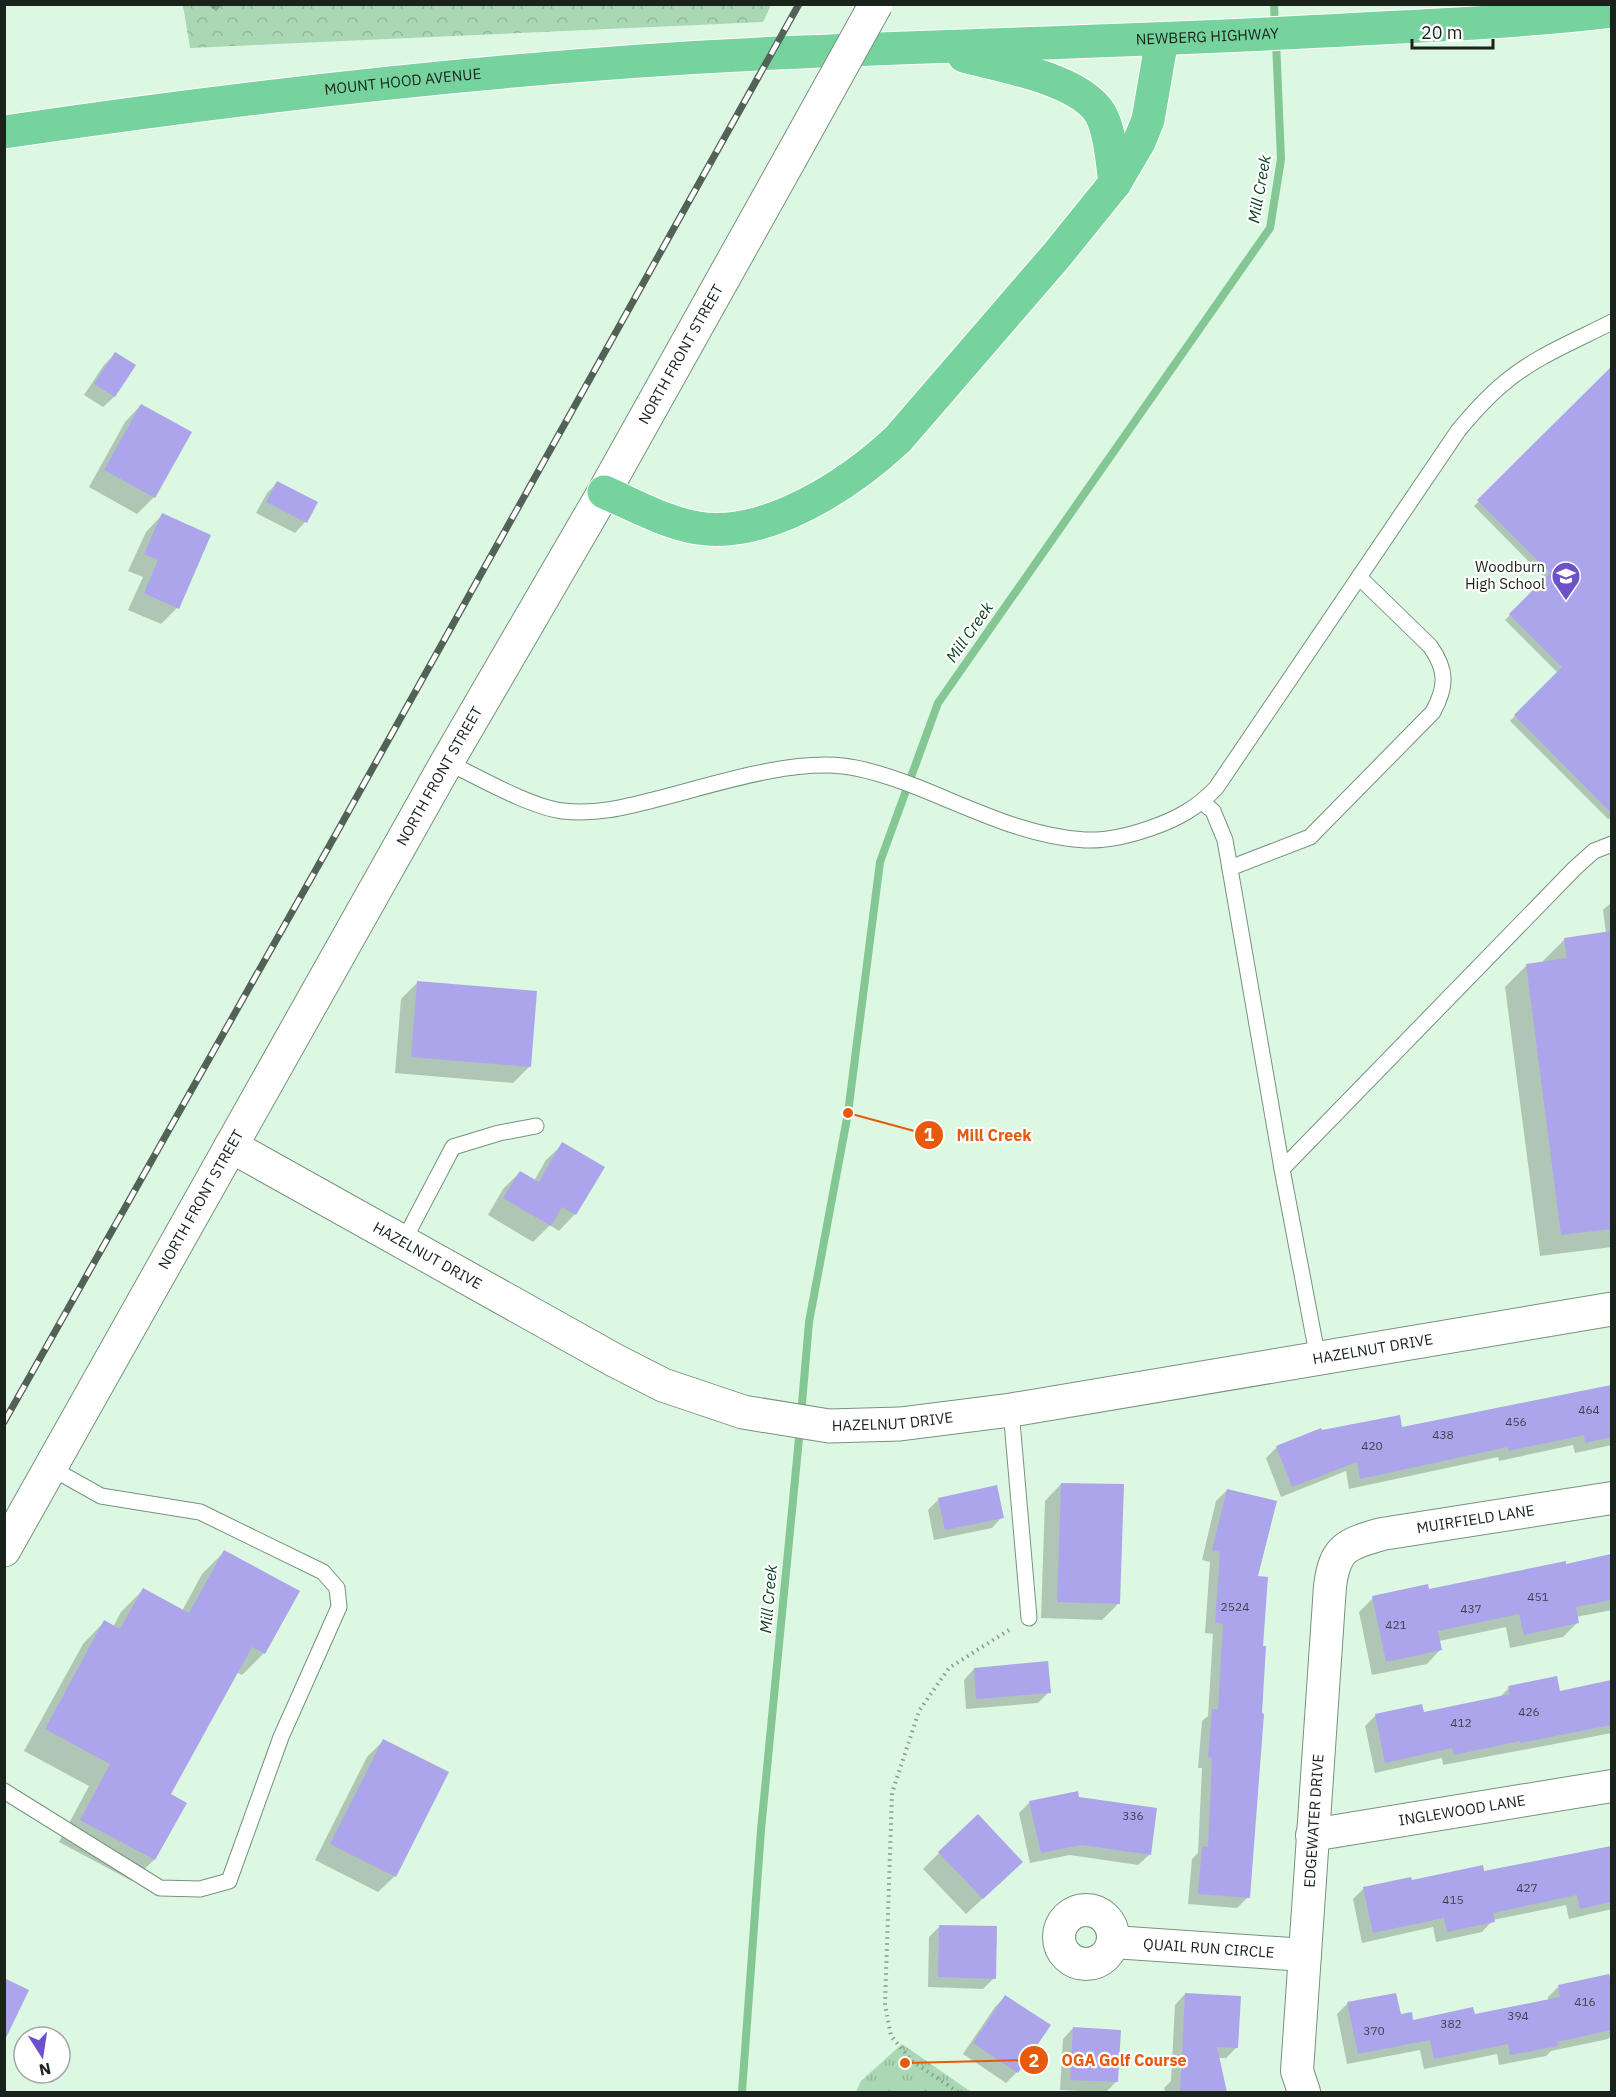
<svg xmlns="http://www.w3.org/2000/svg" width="1616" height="2097" font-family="'IBM Plex Sans',sans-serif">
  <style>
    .grass { fill: url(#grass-tufts) }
    .forest { fill: url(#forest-crowns) }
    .shadow { fill: #0003 }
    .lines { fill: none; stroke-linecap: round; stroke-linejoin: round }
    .stream { stroke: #84c795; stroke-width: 8 }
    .building { fill: #ada5eb }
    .lane-casing { stroke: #78917e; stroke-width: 17 }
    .street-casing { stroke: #78917e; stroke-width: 34 }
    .secondary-casing { stroke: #78917e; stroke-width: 35 }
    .primary-casing { stroke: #fff; stroke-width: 35 }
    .path { stroke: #889c8c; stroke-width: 4; stroke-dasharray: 1.5 4.5; stroke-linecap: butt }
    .lane { stroke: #fff; stroke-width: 15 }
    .street { stroke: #fff; stroke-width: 32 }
    .secondary { stroke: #fff; stroke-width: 33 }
    .primary { stroke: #76d39e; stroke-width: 33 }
    .rail-casing { stroke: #526256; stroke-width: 7 }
    .rail { stroke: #fff; stroke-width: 4.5; stroke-dasharray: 14; stroke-linecap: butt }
    .secondary-bridge-casing { stroke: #78917e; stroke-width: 35; stroke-linecap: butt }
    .secondary-bridge { stroke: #fff; stroke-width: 33 }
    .labels { text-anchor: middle; stroke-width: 4.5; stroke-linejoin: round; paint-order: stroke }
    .number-label { font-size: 12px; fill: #3e444f }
    .street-label { font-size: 15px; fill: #19231b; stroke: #fff }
    .poi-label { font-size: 15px; fill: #19231b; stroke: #fff; text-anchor: end }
    .water-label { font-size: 16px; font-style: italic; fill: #083d1d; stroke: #fff }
    .leader { fill: none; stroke: #e8590c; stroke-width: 2 }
    .callout-dot { fill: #e8590c; stroke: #fff; stroke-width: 2 }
    .mark-label { font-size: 18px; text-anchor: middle; font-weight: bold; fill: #fff }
    .callout-label { font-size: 16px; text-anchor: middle; font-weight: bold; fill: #e8590c; stroke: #fff; stroke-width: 4.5; stroke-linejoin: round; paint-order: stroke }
  </style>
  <defs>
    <pattern id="grass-tufts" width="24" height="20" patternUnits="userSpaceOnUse" patternTransform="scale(1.5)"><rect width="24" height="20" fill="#aad7b4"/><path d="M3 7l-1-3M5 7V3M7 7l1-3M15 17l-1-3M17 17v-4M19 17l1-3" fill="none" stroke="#92b89a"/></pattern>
    <pattern id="forest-crowns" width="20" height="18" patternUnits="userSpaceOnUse" patternTransform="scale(1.5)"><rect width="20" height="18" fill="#aad7b4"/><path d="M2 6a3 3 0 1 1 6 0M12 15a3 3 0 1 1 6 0" fill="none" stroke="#92b89a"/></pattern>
  </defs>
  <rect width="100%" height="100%" fill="#dcf8e2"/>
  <path class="grass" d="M 902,2044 L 964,2087 L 971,2092 L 856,2092 L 861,2081 Z"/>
  <path class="forest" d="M 183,5 L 183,4 L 771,5 L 763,22 L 190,48 Z"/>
  <g class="shadow">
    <path d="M 207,4 L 223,4 L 216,11 Z"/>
    <path d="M 115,354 L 134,366 L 114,397 L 103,407 L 84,395 L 104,365 Z"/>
    <path d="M 1612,369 L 1612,818 L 1608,819 L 1510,721 L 1558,673 L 1505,620 L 1546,579 L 1474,506 Z"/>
    <path d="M 141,405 L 190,433 L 154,497 L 137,514 L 89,487 L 125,422 Z"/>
    <path d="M 278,482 L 316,503 L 305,522 L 295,533 L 256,513 L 267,493 Z"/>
    <path d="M 162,515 L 177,608 L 161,624 L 128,610 L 143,577 L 128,571 L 146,532 Z"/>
    <path d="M 1612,902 L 1612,1247 L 1540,1256 L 1505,987 L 1527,965 L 1543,963 L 1543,961 L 1565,939 L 1606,933 L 1603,910 Z"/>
    <path d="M 418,982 L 529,1067 L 513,1083 L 395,1073 L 401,999 Z"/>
    <path d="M 563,1144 L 575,1214 L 559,1231 L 550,1225 L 533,1242 L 488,1215 L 503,1189 L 520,1172 L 534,1181 L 546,1160 Z"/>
    <path d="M 1612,1386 L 1612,1445 L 1575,1453 L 1573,1445 L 1499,1461 L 1498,1457 L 1349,1489 L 1346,1471 L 1281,1497 L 1266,1458 L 1277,1447 L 1321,1430 L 1401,1429 Z"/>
    <path d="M 1061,1484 L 1119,1603 L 1102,1620 L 1041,1618 L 1045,1501 Z"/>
    <path d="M 1227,1490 L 1256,1577 L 1248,1897 L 1237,1908 L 1188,1904 L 1192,1859 L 1198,1853 L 1202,1768 L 1198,1768 L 1202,1721 L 1208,1716 L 1213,1634 L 1205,1633 L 1210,1562 L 1202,1560 L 1216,1501 Z"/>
    <path d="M 939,1499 L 1002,1517 L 992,1528 L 934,1540 L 928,1510 Z"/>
    <path d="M 224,1552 L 264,1653 L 242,1675 L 236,1672 L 169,1795 L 185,1803 L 154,1860 L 132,1881 L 59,1842 L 89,1786 L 24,1751 L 83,1644 L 104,1622 L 113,1627 L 121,1612 L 143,1590 L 182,1611 L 202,1574 Z"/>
    <path d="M 1612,1556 L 1612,1610 L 1576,1617 L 1577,1623 L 1563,1637 L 1510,1648 L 1506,1627 L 1439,1641 L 1440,1650 L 1427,1664 L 1372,1675 L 1359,1612 L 1373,1598 L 1428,1590 Z"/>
    <path d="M 974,1669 L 1049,1692 L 1038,1703 L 966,1709 L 964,1680 Z"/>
    <path d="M 1612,1682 L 1612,1733 L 1443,1765 L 1442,1758 L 1375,1773 L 1365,1726 L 1376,1715 L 1422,1714 L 1499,1698 L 1509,1688 L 1559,1693 Z"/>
    <path d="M 384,1740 L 395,1876 L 378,1892 L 315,1860 L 367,1757 Z"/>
    <path d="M 1078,1798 L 1149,1855 L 1138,1865 L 1070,1855 L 1030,1863 L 1019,1813 L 1030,1802 Z"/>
    <path d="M 1612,1847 L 1612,1909 L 1569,1919 L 1566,1905 L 1493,1920 L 1482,1932 L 1436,1942 L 1433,1927 L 1362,1943 L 1353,1899 L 1364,1888 L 1483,1873 Z"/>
    <path d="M 939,1853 L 1005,1878 L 966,1914 L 923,1869 Z"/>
    <path d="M 940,1926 L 994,1978 L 983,1989 L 928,1987 L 929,1937 Z"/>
    <path d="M 1612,1975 L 1612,2035 L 1608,2039 L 1551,2051 L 1546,2056 L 1499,2065 L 1497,2054 L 1424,2069 L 1420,2050 L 1347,2064 L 1337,2014 L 1348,2003 L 1412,2021 L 1474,2016 L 1548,2001 L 1548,1997 L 1558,1987 Z"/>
    <path d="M 1185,1994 L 1237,2047 L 1226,2058 L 1218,2058 L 1226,2092 L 1165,2092 L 1164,2088 L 1171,2081 L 1175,2005 Z"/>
    <path d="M 1005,1997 L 1017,2072 L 1006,2083 L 963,2054 L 995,2007 Z"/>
    <path d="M 1073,2028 L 1116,2082 L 1106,2092 L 1060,2090 L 1063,2039 Z"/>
  </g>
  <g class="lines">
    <g class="stream">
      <path d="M 1274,4 L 1275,28"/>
      <path d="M 801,1415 L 809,1322 L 848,1113 L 880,862 L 938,703 L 1270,228 L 1281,159 L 1276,41"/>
      <path d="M 742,2092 L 761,1830 L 800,1428"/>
    </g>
  </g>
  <g class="building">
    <path d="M 115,352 L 136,365 L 115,397 L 94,384 Z"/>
    <path d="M 1611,367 L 1611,813 L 1514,715 L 1562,667 L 1509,614 L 1550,573 L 1477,500 Z"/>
    <path d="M 141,404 L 192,432 L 155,498 L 104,470 Z"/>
    <path d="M 277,481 L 318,502 L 307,523 L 266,502 Z"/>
    <path d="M 162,513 L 211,535 L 179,609 L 144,593 L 158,560 L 144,554 Z"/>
    <path d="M 1611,931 L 1611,1229 L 1561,1235 L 1526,964 L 1567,958 L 1564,938 Z"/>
    <path d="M 417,981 L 537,991 L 531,1067 L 411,1057 Z"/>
    <path d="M 562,1142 L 605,1167 L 576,1215 L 562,1207 L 551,1226 L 503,1198 L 520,1171 L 539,1182 Z"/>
    <path d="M 1611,1385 L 1611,1437 L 1585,1443 L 1584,1435 L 1509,1451 L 1508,1447 L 1360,1479 L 1357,1462 L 1292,1487 L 1276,1446 L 1321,1428 L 1322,1430 L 1400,1415 L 1402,1427 Z"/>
    <path d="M 1061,1483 L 1124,1484 L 1120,1604 L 1057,1602 Z"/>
    <path d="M 997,1485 L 1004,1518 L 945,1530 L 938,1498 Z"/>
    <path d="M 1227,1489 L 1277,1501 L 1258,1576 L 1268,1577 L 1263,1646 L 1266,1646 L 1262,1713 L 1264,1714 L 1250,1898 L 1198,1894 L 1202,1846 L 1208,1847 L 1212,1758 L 1208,1757 L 1212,1709 L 1218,1709 L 1223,1624 L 1215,1623 L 1220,1552 L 1212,1550 Z"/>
    <path d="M 224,1550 L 300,1591 L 265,1654 L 252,1647 L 171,1794 L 187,1803 L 155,1860 L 80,1820 L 110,1764 L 45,1729 L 104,1620 L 120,1629 L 143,1588 L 189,1613 Z"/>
    <path d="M 1611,1554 L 1611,1600 L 1576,1607 L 1579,1623 L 1524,1635 L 1519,1614 L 1438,1631 L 1442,1650 L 1386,1662 L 1372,1596 L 1428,1584 L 1429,1589 L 1566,1561 L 1566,1564 Z"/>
    <path d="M 1048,1661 L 1051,1693 L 976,1699 L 974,1668 Z"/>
    <path d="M 1557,1676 L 1560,1691 L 1611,1680 L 1611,1725 L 1520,1743 L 1520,1741 L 1454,1755 L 1452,1748 L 1385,1763 L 1375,1714 L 1422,1704 L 1424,1712 L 1510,1694 L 1508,1686 Z"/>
    <path d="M 383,1739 L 449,1772 L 396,1877 L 330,1844 Z"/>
    <path d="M 1078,1791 L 1079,1797 L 1157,1808 L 1151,1855 L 1082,1845 L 1041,1853 L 1029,1801 Z"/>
    <path d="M 978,1814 L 1023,1862 L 983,1899 L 938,1852 Z"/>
    <path d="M 1611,1846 L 1611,1902 L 1580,1909 L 1577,1895 L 1493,1913 L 1495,1922 L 1447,1932 L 1444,1918 L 1373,1933 L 1363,1887 L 1411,1877 L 1412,1880 L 1483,1865 L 1484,1871 Z"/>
    <path d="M 939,1925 L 997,1926 L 996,1979 L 938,1977 Z"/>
    <path d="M 1609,1974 L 1611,1987 L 1611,2030 L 1557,2042 L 1558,2046 L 1510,2055 L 1508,2044 L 1434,2059 L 1430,2040 L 1358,2054 L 1347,2002 L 1396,1993 L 1401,2014 L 1412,2012 L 1413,2020 L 1473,2007 L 1475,2014 L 1560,1997 L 1558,1985 Z"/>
    <path d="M 4,1978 L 29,1990 L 4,2042 Z"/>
    <path d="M 1185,1993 L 1241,1996 L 1238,2048 L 1217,2047 L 1227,2092 L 1180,2092 Z"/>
    <path d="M 1005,1995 L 1051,2025 L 1018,2073 L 973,2043 Z"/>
    <path d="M 1073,2027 L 1121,2030 L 1118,2082 L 1070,2080 Z"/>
  </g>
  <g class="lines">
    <g class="lane-casing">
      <g id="lane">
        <path d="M 447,762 C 478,777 530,807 563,811 C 596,815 626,807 657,799 C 713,785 786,760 843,766 C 869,769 894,778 917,787 C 970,808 1027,837 1085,840 C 1107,841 1131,835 1151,828 C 1177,819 1197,808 1216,788 L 1458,431 C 1472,414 1486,398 1503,384 C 1534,357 1575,341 1612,322"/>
        <path d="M 1202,802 L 1213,811 L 1225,840 L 1282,1169 L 1318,1359"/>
        <path d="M 1230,868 L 1310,837 L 1433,712 C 1447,686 1447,670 1430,646 L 1359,577"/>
        <path d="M 1282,1169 L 1575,868 L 1594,851 L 1612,844"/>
        <path d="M 403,1242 L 453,1147 L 499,1133 L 536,1126"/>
        <path d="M 1011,1410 L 1029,1618"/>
        <path d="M 4,1791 L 160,1888 L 200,1889 L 229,1881 L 281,1737 L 339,1607 L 337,1588 L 323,1572 L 200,1512 L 101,1496 L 51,1468"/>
      </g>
    </g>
    <g class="street-casing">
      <g id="street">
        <path id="s1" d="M 1312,1835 L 1612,1786"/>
        <circle cx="1086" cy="1937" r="27"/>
        <path id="s2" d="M 1113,1942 L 1305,1955"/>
        <path id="s3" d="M 1304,2092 L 1297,2071 L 1330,1586 C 1335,1548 1346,1544 1382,1534 L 1612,1498"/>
      </g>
    </g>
    <g class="secondary-casing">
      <g id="secondary">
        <path id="s4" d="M 231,1146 L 614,1360 L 663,1385 L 743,1412 L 829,1426 L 900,1424 L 1011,1410 L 1612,1309"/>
        <path id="s5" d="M 4,1550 L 447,762 L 604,492 L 790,159"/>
      </g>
    </g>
    <g class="primary-casing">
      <g id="primary">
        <path d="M 964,56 C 1001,66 1088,80 1103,119 C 1111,138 1112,162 1115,183"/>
        <path id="s6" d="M 4,132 C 269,93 535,63 802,52 C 989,44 1175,40 1361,29 C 1445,25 1528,21 1612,11"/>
        <path d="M 604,492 C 634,505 666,523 698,528 C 767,539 850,484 898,439 L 1056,256 L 1115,183 L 1139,142 L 1148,120 L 1162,39"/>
      </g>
    </g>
    <path class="path" d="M 958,2092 L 912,2061 L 891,2036 L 885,2005 L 892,1793 L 919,1711 L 949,1668 L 1012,1628"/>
    <use href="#lane" class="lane"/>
    <use href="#street" class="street"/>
    <use href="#secondary" class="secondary"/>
    <use href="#primary" class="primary"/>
    <g class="rail-casing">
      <path id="rail" d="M 4,1422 L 327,850 L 799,4"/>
    </g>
    <use href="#rail" class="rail"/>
    <g class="secondary-bridge-casing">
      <path id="secondary-bridge" d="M 790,159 L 876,4"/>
    </g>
    <use href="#secondary-bridge" class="secondary-bridge"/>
  </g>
  <defs>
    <g id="school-pin" transform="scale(1.5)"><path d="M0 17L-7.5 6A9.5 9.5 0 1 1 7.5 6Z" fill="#6c51ca" stroke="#fff"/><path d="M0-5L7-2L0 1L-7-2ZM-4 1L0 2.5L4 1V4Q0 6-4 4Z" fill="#fff"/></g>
  </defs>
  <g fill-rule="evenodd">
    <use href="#school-pin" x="1566" y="576"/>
  </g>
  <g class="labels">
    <g class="number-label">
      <text x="1589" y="1414">464</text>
      <text x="1516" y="1426">456</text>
      <text x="1443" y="1439">438</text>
      <text x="1372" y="1450">420</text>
      <text x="1538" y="1601">451</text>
      <text x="1235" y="1611">2524</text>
      <text x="1471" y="1613">437</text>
      <text x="1396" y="1629">421</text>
      <text x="1529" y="1716">426</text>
      <text x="1461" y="1727">412</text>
      <text x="1133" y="1820">336</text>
      <text x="1527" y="1892">427</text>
      <text x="1453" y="1904">415</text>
      <text x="1585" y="2006">416</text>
      <text x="1518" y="2020">394</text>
      <text x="1451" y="2028">382</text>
      <text x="1374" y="2035">370</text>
    </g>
    <g class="street-label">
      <text dy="5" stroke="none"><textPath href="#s6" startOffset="1208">NEWBERG HIGHWAY</textPath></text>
      <text dy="5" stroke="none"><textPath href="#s6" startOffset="402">MOUNT HOOD AVENUE</textPath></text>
      <text dy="5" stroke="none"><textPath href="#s5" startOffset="1374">NORTH FRONT STREET</textPath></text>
      <text dy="5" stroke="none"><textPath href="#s5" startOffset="888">NORTH FRONT STREET</textPath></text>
      <text dy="5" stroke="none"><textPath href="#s5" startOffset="402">NORTH FRONT STREET</textPath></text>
      <text dy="5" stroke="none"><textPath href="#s4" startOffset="225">HAZELNUT DRIVE</textPath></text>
      <text dy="5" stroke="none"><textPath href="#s4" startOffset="1215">HAZELNUT DRIVE</textPath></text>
      <text dy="5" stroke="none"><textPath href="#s4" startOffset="729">HAZELNUT DRIVE</textPath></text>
      <text dy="5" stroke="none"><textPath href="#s3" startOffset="684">MUIRFIELD LANE</textPath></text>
      <text dy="5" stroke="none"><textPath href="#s1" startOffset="152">INGLEWOOD LANE</textPath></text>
      <text dy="5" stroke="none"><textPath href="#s3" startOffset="273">EDGEWATER DRIVE</textPath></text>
      <text dy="5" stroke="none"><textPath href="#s2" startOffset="96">QUAIL RUN CIRCLE</textPath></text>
    </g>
    <g class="poi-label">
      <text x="1545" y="572">Woodburn<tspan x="1545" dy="17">High School</tspan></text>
    </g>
    <g class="water-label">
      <text transform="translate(1259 189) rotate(-80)" y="6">Mill Creek</text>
      <text transform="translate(969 632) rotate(-55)" y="6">Mill Creek</text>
      <text transform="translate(768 1599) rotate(-85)" y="6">Mill Creek</text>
    </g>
  </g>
  <path class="leader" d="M848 1113L929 1135M905 2063L1034 2060"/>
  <g class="callout-dot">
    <circle cx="848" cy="1113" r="6"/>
    <circle cx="905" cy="2063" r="6"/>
    <circle cx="929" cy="1135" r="15"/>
    <circle cx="1034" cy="2060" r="15"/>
  </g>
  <g class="mark-label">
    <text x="929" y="1141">1</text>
    <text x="1034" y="2067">2</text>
  </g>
  <g class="callout-label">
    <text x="994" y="1141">Mill Creek</text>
    <text x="1124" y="2066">OGA Golf Course</text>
  </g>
  <rect width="1616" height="2097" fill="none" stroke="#19231b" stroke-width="12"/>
  <g transform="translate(42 2055) rotate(168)"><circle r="28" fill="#ffffff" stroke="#a3a7a4" stroke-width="1.5"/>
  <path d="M0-4.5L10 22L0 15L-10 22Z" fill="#6c51ca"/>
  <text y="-9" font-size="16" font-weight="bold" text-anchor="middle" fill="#19231b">N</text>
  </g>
  <path d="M1412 39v9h81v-9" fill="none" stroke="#19231b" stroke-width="3"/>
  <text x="1421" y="39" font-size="18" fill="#19231b" stroke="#ffffff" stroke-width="4.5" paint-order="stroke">20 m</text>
</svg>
